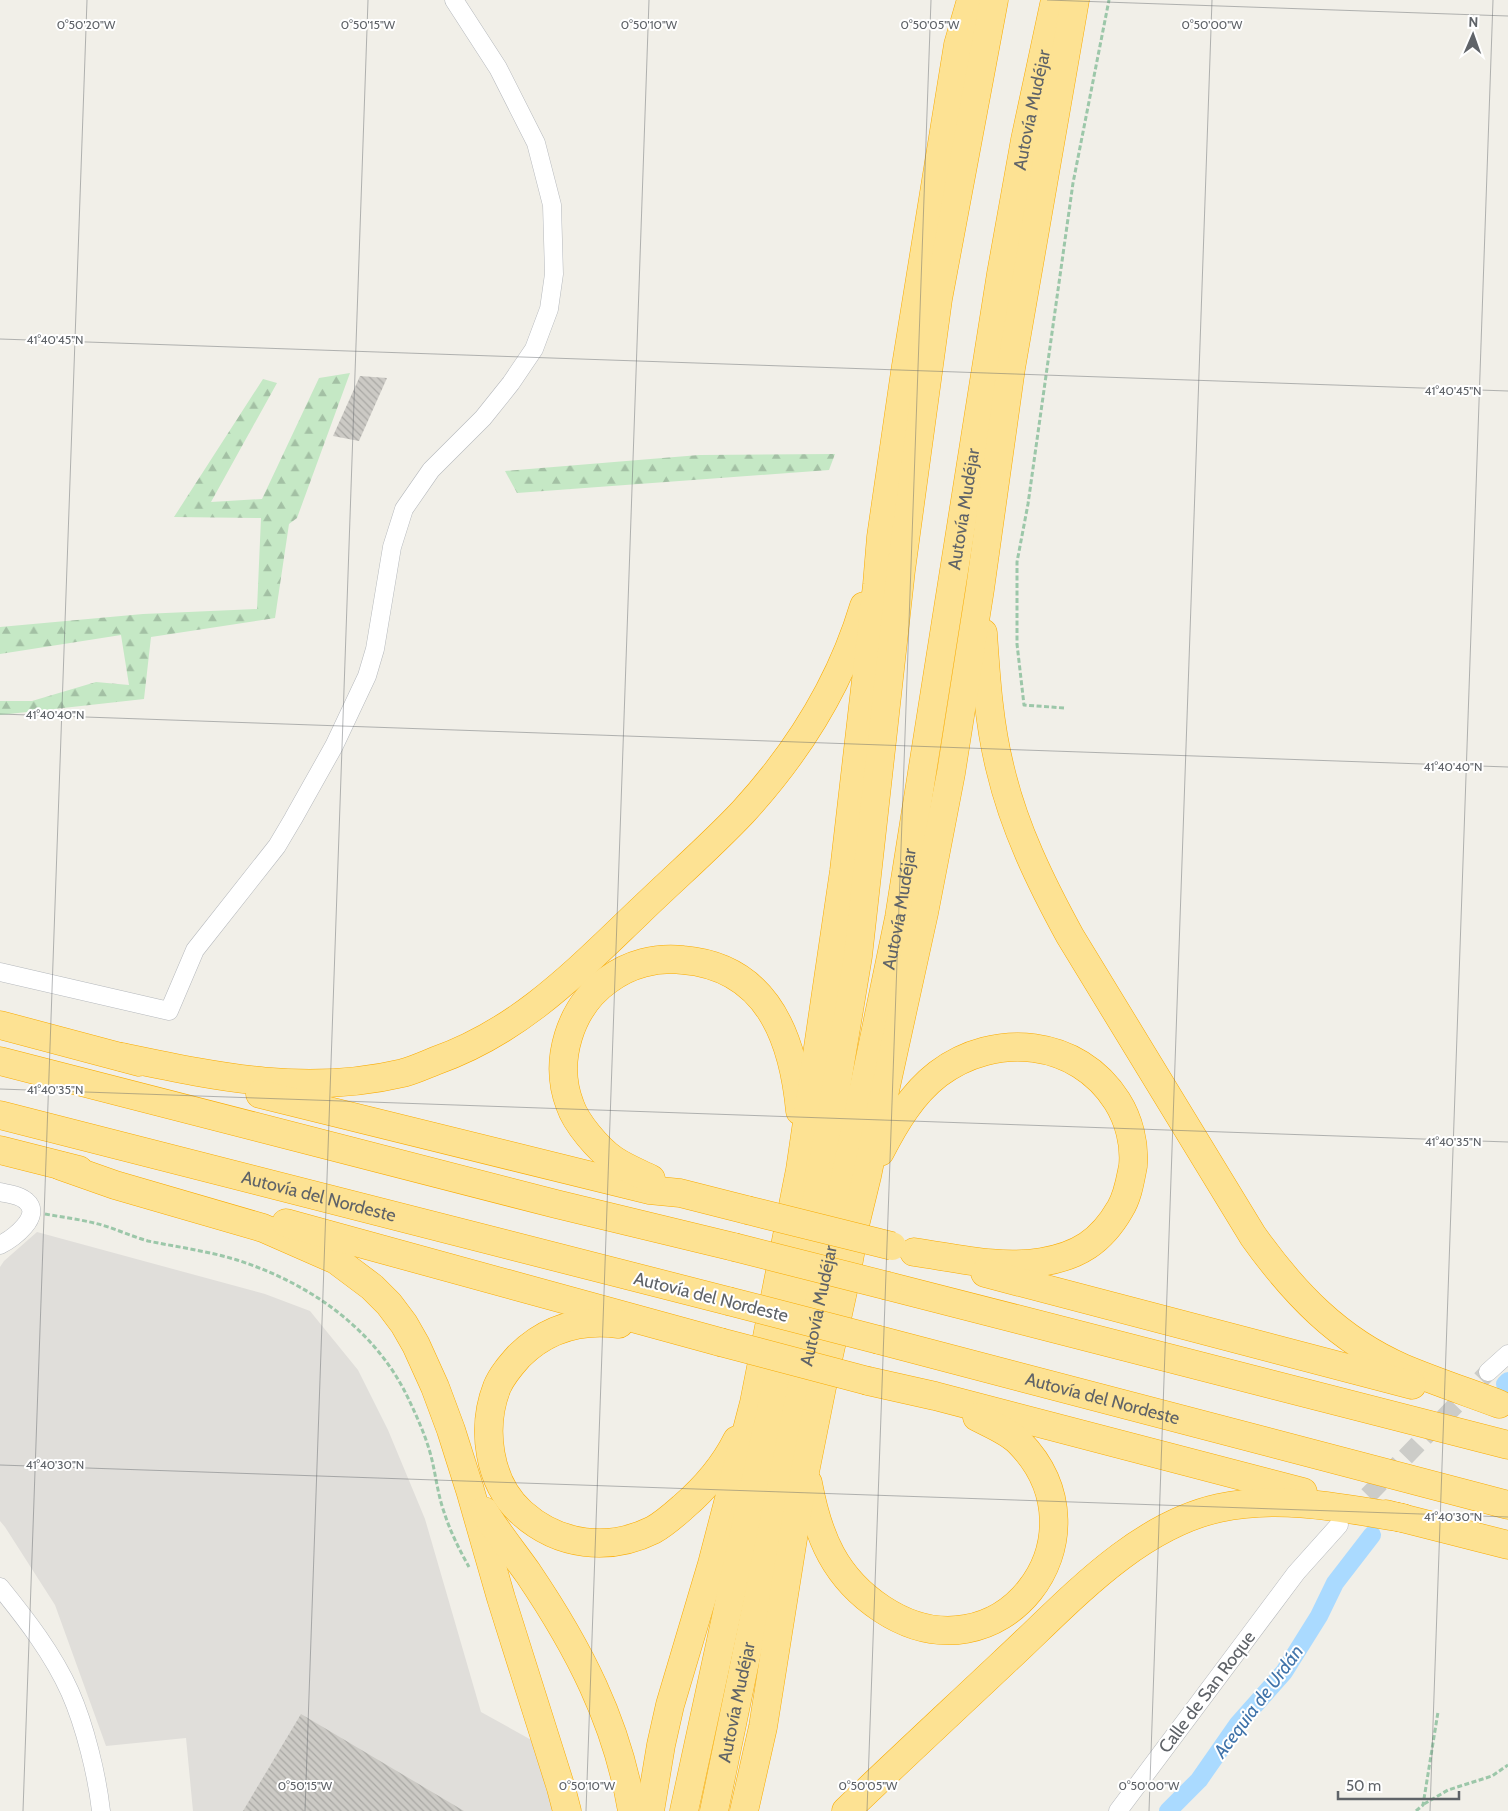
<svg xmlns="http://www.w3.org/2000/svg" width="1508" height="1811" font-family="Cabin,sans-serif">
  <style>
    .industrial { fill: #e0deda }
    .forest { fill: url(#forest-firs) }
    .lines { fill: none; stroke-linecap: round; stroke-linejoin: round }
    .canal { stroke: #aadaff; stroke-width: 18 }
    .building { fill: url(#building-back-hatch) }
    .minor-tunnel { stroke: #ccccc8; stroke-width: 18; stroke-dasharray: 18 9; stroke-linecap: butt }
    .minor-casing { stroke: #b5b8bc; stroke-width: 19 }
    .motorway-casing { stroke: #f9ab00; stroke-width: 29 }
    .path { stroke: #9cc7a9; stroke-width: 3; stroke-dasharray: 5 2.5; stroke-linecap: butt }
    .minor { stroke: #fff; stroke-width: 18 }
    .motorway { stroke: #fde293; stroke-width: 28 }
    .motorway-bridge-casing { stroke: #f9ab00; stroke-width: 29; stroke-linecap: butt }
    .motorway-bridge { stroke: #fde293; stroke-width: 28 }
    .ticks { fill: none; stroke: #5f6368; stroke-width: 1; stroke-opacity: 0.45 }
    .labels { text-anchor: middle; stroke-width: 4; stroke-linejoin: round; paint-order: stroke }
    .street-label { font-size: 18px; fill: #5f6368; stroke: #fff }
    .water-label { font-size: 19px; font-style: italic; fill: #4174aa; stroke: #fff }
    .ticks-label { font-size: 12px; text-anchor: middle; fill: #5f6368; stroke: #fff; stroke-width: 4; stroke-linejoin: round; paint-order: stroke }
  </style>
  <defs>
    <pattern id="forest-firs" width="22" height="20" patternUnits="userSpaceOnUse" patternTransform="scale(1.25)"><rect width="22" height="20" fill="#c5e8c5"/><path d="M5 1l3.5 6h-7zM16 11l3.5 6h-7z" fill="#a3c0a4"/></pattern>
    <pattern id="building-back-hatch" width="6" height="6" patternUnits="userSpaceOnUse" patternTransform="scale(1.25)"><rect width="6" height="6" fill="#cccac5"/><path d="M-1 5l2 2M0 0l6 6M5-1l2 2" fill="none" stroke="#a9a8a4"/></pattern>
  </defs>
  <rect width="100%" height="100%" fill="#f1efe8"/>
  <path class="industrial" d="M 37,1232 L 265,1294 L 310,1311 L 358,1370 L 388,1430 L 425,1519 L 481,1712 L 535,1742 L 556,1811 L 193,1811 L 186,1738 L 106,1746 L 55,1605 L 5,1527 L 0,1521 L 0,1267 L 4,1261 Z"/>
  <g class="forest">
    <path d="M 350,373 L 297,518 L 289,524 L 275,618 L 151,637 L 144,699 L 0,715 L 0,701 L 32,701 L 96,682 L 129,685 L 121,635 L 0,654 L 0,627 L 143,614 L 257,609 L 261,518 L 174,517 L 263,379 L 277,383 L 211,502 L 262,499 L 319,378 Z"/>
    <path d="M 835,454 L 829,470 L 517,493 L 505,471 L 699,455 Z"/>
  </g>
  <g class="lines">
    <g class="canal">
      <path d="M 1505,1384 L 1508,1381"/>
      <path d="M 1168,1811 L 1199,1780 L 1238,1724 L 1284,1672 L 1319,1616 L 1335,1583 L 1372,1535"/>
    </g>
  </g>
  <g class="building">
    <path d="M 360,376 L 387,378 L 359,441 L 333,436 Z"/>
    <path d="M 301,1714 L 464,1811 L 243,1811 Z"/>
  </g>
  <g class="lines">
    <path class="minor-tunnel" d="M 1349,1515 L 1488,1372"/>
    <g class="minor-casing">
      <g id="minor">
        <path d="M 0,972 L 169,1011 L 195,950 L 277,846 L 293,819 L 334,746 L 367,676 L 375,649 L 392,547 L 404,509 L 431,470 L 483,418 L 511,383 L 534,349 L 549,309 L 554,274 L 552,205 L 536,143 L 498,68 L 454,0"/>
        <path d="M 0,1192 C 8,1194 20,1195 26,1201 C 44,1216 12,1239 0,1245"/>
        <path d="M 1488,1372 L 1508,1354"/>
        <path d="M 0,1587 C 26,1619 53,1654 70,1692 C 85,1726 97,1775 101,1811"/>
        <path d="M 1118,1811 L 1296,1573 L 1339,1525"/>
      </g>
    </g>
    <g class="motorway-casing">
      <g id="motorway">
        <path d="M 983,633 C 986,678 989,724 1000,768 C 1014,828 1041,883 1070,936 L 1253,1236 C 1293,1292 1338,1340 1403,1368 C 1434,1381 1467,1392 1499,1404"/>
        <path d="M 0,1025 L 139,1062"/>
        <path d="M 122,1057 C 218,1077 306,1096 403,1073 C 414,1070 425,1065 435,1061 C 520,1031 575,973 639,912 C 673,879 710,847 743,812 C 797,753 841,683 864,606"/>
        <path d="M 0,1061 L 556,1204 L 734,1247"/>
        <path d="M 260,1094 L 649,1190 L 680,1193 L 747,1210"/>
        <path id="s1" d="M 0,1115 L 728,1301"/>
        <path d="M 0,1150 L 79,1170"/>
        <path d="M 880,1152 C 895,1123 912,1094 938,1074 C 995,1031 1078,1039 1117,1101 C 1129,1120 1135,1144 1133,1166 C 1130,1181 1128,1196 1120,1209 C 1101,1242 1078,1256 1042,1262 C 999,1269 956,1258 914,1252"/>
        <path d="M 61,1166 L 115,1185 L 263,1228 L 336,1260 L 372,1287 L 389,1304 L 404,1324 L 416,1345 L 435,1387 L 451,1430 L 470,1490 L 501,1598 L 561,1788 L 567,1811"/>
        <path d="M 651,1179 C 639,1173 626,1168 614,1160 C 598,1149 576,1123 570,1105 C 553,1061 570,1007 608,980 C 629,964 656,957 683,960 C 767,967 793,1037 800,1111"/>
        <path d="M 286,1223 L 720,1342"/>
        <path d="M 985,1273 L 1412,1385"/>
        <path d="M 888,1286 L 1508,1445"/>
        <path d="M 619,1324 C 581,1319 547,1328 519,1356 C 511,1365 502,1375 497,1387 C 481,1428 488,1483 522,1513 C 559,1546 609,1552 653,1530 C 664,1524 674,1515 683,1507 C 705,1488 724,1466 737,1440"/>
        <path id="s2" d="M 879,1340 L 1508,1505"/>
        <path d="M 868,1381 L 935,1396 L 1303,1492"/>
        <path d="M 808,1483 C 818,1537 835,1578 882,1609 C 999,1686 1113,1538 1019,1442 C 1008,1431 990,1424 977,1417"/>
        <path d="M 484,1511 C 497,1532 513,1552 528,1573 C 578,1647 617,1721 632,1811"/>
        <path d="M 1386,1514 L 1508,1545"/>
        <path d="M 650,1811 L 661,1745 L 670,1705 L 712,1564 L 754,1403 L 800,1170 L 844,871 L 877,585 L 881,537 L 905,372 L 958,45 L 971,0"/>
        <path d="M 684,1811 L 820,1184 L 858,956 L 901,570 L 938,299 L 994,0"/>
        <path id="s3" d="M 714,1811 L 899,918 L 1001,274 L 1025,140 L 1055,0"/>
        <path d="M 744,1811 L 763,1727 L 798,1507 L 822,1387 L 845,1282 L 856,1221 L 867,1176 L 877,1127 L 924,913 L 951,773 L 980,589 L 1011,368 L 1075,0"/>
        <path d="M 846,1811 C 898,1761 951,1712 1003,1663 C 1066,1605 1133,1527 1219,1508 C 1281,1495 1342,1508 1403,1518"/>
      </g>
    </g>
    <g class="path">
      <path d="M 1064,708 L 1024,705 L 1017,644 L 1017,562 L 1028,504 L 1073,183 L 1109,0"/>
      <path d="M 45,1214 C 61,1217 78,1219 94,1223 C 112,1227 130,1236 148,1241 C 177,1247 208,1251 237,1260 C 309,1283 376,1329 409,1400 C 418,1419 427,1439 432,1460 C 436,1477 438,1495 444,1512 C 450,1531 459,1549 469,1567"/>
      <path d="M 1424,1804 L 1448,1790 L 1492,1776 L 1508,1765"/>
      <path d="M 1416,1811 L 1423,1805 L 1438,1712"/>
    </g>
    <use href="#minor" class="minor"/>
    <use href="#motorway" class="motorway"/>
    <g class="motorway-bridge-casing">
      <g id="motorway-bridge">
        <path d="M 747,1210 L 892,1246"/>
        <path d="M 734,1247 L 888,1286"/>
        <path d="M 728,1301 L 879,1340"/>
        <path d="M 720,1342 L 868,1381"/>
      </g>
    </g>
    <use href="#motorway-bridge" class="motorway-bridge"/>
  </g>
  <path class="ticks" d="M 1047,0 L 1508,16M 0,339 L 1508,391M 0,714 L 1508,767M 0,1089 L 1508,1142M 0,1465 L 1508,1517M 23,1811 L 87,0M 305,1811 L 368,0M 586,1811 L 649,0M 867,1811 L 931,0M 1149,1811 L 1212,0M 1430,1811 L 1493,0"/>
  <g class="labels">
    <g class="street-label">
      <text dy="6" stroke="none"><textPath href="#s3" startOffset="1731">Autovía Mudéjar</textPath></text>
      <text dy="6" stroke="none"><textPath href="#s3" startOffset="1326">Autovía Mudéjar</textPath></text>
      <text dy="6" stroke="none"><textPath href="#s3" startOffset="921">Autovía Mudéjar</textPath></text>
      <text dy="6" stroke="none"><textPath href="#s1" startOffset="329">Autovía del Nordeste</textPath></text>
      <text transform="translate(711 1297) rotate(14)" y="6">Autovía del Nordeste</text>
      <text dy="6" stroke="none"><textPath href="#s3" startOffset="516">Autovía Mudéjar</textPath></text>
      <text dy="6" stroke="none"><textPath href="#s2" startOffset="231">Autovía del Nordeste</textPath></text>
      <text transform="translate(1207 1692) rotate(-53)" y="6">Calle de San Roque</text>
      <text dy="6" stroke="none"><textPath href="#s3" startOffset="111">Autovía Mudéjar</textPath></text>
    </g>
    <g class="water-label">
      <text transform="translate(1258 1701) rotate(-53)" y="7">Acequia de Urdán</text>
    </g>
  </g>
  <g class="ticks-label">
    <text x="86" y="29">0°50'20"W</text>
    <text x="368" y="29">0°50'15"W</text>
    <text x="649" y="29">0°50'10"W</text>
    <text x="930" y="29">0°50'05"W</text>
    <text x="1212" y="29">0°50'00"W</text>
    <text x="55" y="344">41°40'45"N</text>
    <text x="1453" y="395">41°40'45"N</text>
    <text x="55" y="719">41°40'40"N</text>
    <text x="1453" y="771">41°40'40"N</text>
    <text x="55" y="1094">41°40'35"N</text>
    <text x="1453" y="1146">41°40'35"N</text>
    <text x="55" y="1469">41°40'30"N</text>
    <text x="1453" y="1521">41°40'30"N</text>
    <text x="305" y="1790">0°50'15"W</text>
    <text x="587" y="1790">0°50'10"W</text>
    <text x="868" y="1790">0°50'05"W</text>
    <text x="1149" y="1790">0°50'00"W</text>
  </g>
  <g transform="translate(1473 35) rotate(2)" stroke="#ffffff" stroke-width="4" paint-order="stroke">
  <path d="M0-4L9 19L0 12L-9 19Z" fill="#5f6368"/>
  <text y="-8" font-size="14" font-weight="bold" text-anchor="middle" fill="#5f6368">N</text>
  </g>
  <path d="M1338 1791v8h121v-8" fill="none" stroke="#5f6368" stroke-width="2.5"/>
  <text x="1346" y="1791" font-size="15" fill="#5f6368" stroke="#ffffff" stroke-width="4" paint-order="stroke">50 m</text>
</svg>
